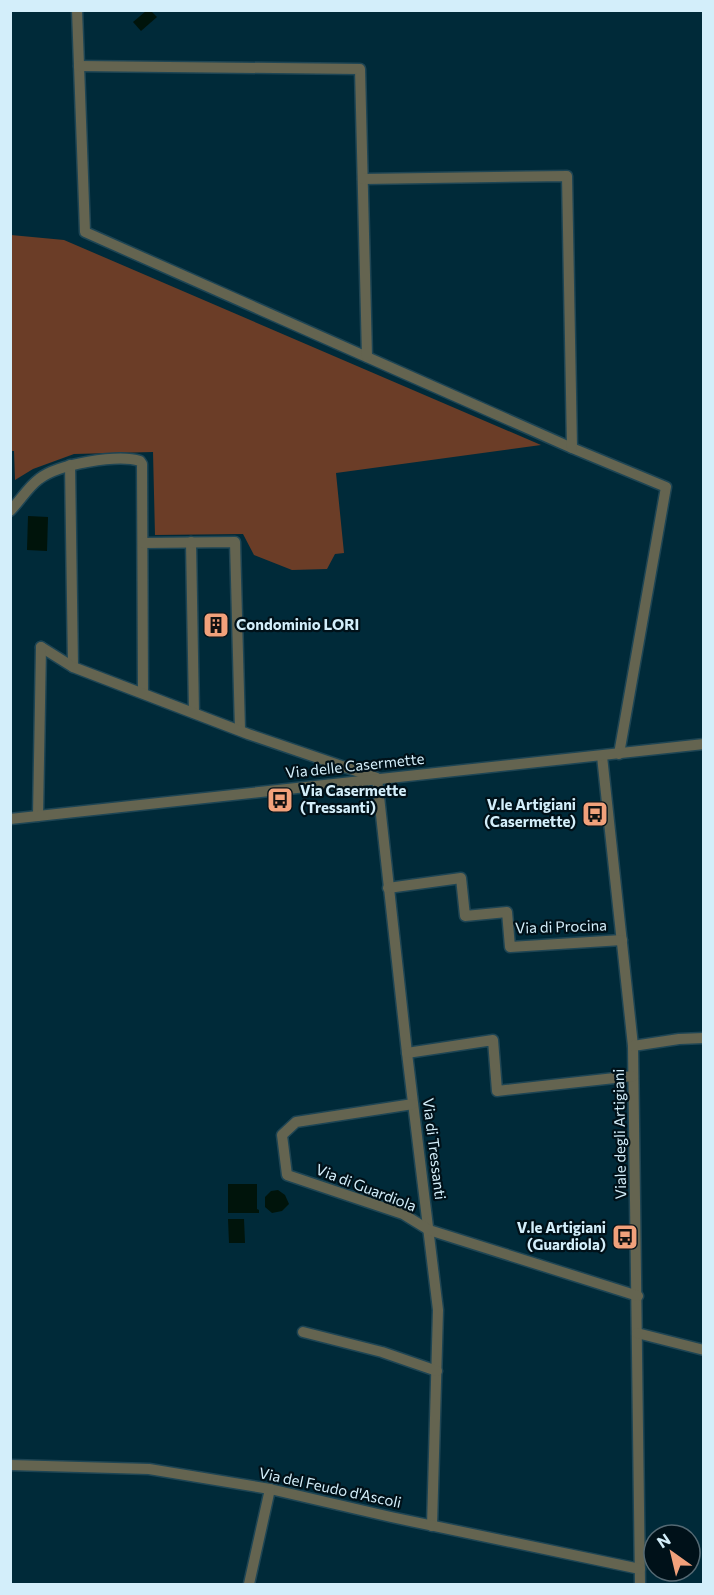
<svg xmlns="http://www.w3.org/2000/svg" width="714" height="1595" font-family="Commissioner,sans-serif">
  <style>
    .green { fill: #6b3d27 }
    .water { fill: #00140b }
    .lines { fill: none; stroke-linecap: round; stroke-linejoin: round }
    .minor-casing { stroke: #1e4554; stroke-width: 13 }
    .minor { stroke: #646450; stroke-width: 10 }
    .labels { text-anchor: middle; stroke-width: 4.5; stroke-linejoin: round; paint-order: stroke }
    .poi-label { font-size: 15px; font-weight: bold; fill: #d3eefa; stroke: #001119; text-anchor: start }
    .street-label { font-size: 15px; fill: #d3eefa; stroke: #001119 }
  </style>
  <rect width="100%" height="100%" fill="#002a39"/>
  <path class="green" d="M 11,235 L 64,240 L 541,445 L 336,473 L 344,553 L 335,554 L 327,569 L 292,570 L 254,555 L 243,534 L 155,535 L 153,452 L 74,454 L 33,469 L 15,480 L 14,451 L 10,451 Z"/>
  <g class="water">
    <path d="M 146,11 L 151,11 L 157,17 L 141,31 L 133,22 Z"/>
    <path d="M 28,516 L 48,517 L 47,551 L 27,550 Z"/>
    <path d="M 228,1184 L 257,1184 L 257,1209 L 259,1210 L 259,1213 L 228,1213 Z"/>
    <path d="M 278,1190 L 285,1195 L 289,1204 L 282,1211 L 272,1213 L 265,1207 L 265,1197 L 271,1191 Z"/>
    <path d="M 228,1219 L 244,1219 L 245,1243 L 229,1243 Z"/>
  </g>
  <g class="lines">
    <g class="minor-casing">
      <g id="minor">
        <path d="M 77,10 L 85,232 L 572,448 L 666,487 L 619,754"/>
        <path d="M 79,66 L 360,69 L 367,357"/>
        <path d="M 363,179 L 567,176 L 572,448"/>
        <path d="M 70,465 L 73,667"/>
        <path d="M 10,511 C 20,501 28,487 39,479 C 58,464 118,454 140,461 L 142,464 L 143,693"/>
        <path d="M 191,542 L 194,713"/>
        <path d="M 143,543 L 235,542 L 240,730"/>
        <path d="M 41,647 L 73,667 L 248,734 L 377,778 L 407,1053 L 438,1310 L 432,1526"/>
        <path d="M 602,756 L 633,1046 L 640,1584"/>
        <path d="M 38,816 L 41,647"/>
        <path d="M 10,819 C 241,793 473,770 704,744"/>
        <path d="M 388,888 L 461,878 L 465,916 L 507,912 L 510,947 L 622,940"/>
        <path d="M 633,1046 L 679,1039 L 704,1038"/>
        <path d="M 407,1053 L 493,1040 L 497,1091 L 633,1076"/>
        <path d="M 413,1104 L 296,1122 L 282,1135 L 287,1175 L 403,1214 L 429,1230 L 638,1296"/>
        <path d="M 303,1332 L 382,1352 L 437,1371"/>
        <path d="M 637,1333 L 704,1350"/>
        <path d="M 10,1465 L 149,1469 L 270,1489 L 391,1517 L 640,1569"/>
        <path d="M 249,1584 L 270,1489"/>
      </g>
    </g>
    <use href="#minor" class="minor"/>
  </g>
  <defs>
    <g id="building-square" transform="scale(1.35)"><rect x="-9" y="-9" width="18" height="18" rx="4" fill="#f1a17b" stroke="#001119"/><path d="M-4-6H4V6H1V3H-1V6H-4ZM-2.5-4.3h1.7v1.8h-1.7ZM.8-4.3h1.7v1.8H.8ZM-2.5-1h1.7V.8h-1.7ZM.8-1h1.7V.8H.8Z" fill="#111"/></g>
    <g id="bus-square" transform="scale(1.35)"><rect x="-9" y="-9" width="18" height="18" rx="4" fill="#f1a17b" stroke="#001119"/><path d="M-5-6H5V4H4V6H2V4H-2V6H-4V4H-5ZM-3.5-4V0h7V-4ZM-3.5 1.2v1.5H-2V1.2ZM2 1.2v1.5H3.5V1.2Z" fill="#111"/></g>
  </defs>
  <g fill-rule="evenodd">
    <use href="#building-square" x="216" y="625"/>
    <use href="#bus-square" x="280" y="800"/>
    <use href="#bus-square" x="595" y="814"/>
    <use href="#bus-square" x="625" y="1237"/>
  </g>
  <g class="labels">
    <g class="poi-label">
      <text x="236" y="630">Condominio LORI</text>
      <text x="300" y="796">Via Casermette<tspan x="300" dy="17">(Tressanti)</tspan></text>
      <text x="576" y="810" text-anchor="end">V.le Artigiani<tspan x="576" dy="17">(Casermette)</tspan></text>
      <text x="606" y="1233" text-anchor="end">V.le Artigiani<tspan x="606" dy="17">(Guardiola)</tspan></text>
    </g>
    <g class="street-label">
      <text transform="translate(355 766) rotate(-6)" y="5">Via delle Casermette</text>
      <text transform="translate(561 927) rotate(-2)" y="5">Via di Procina</text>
      <text transform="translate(620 1134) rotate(-91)" y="5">Viale degli Artigiani</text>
      <text transform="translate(434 1149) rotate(83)" y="5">Via di Tressanti</text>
      <text transform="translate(366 1188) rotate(21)" y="5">Via di Guardiola</text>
      <text transform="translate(330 1488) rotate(12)" y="5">Via del Feudo d'Ascoli</text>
    </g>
  </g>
  <rect width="714" height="1595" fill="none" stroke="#d3eefa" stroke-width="24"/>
  <g transform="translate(672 1553) rotate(326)"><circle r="28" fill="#001119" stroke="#546973" stroke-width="1.5"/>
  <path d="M0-4.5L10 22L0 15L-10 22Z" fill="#f1a17b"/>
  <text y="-9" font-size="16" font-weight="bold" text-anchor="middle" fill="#d3eefa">N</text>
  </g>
</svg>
